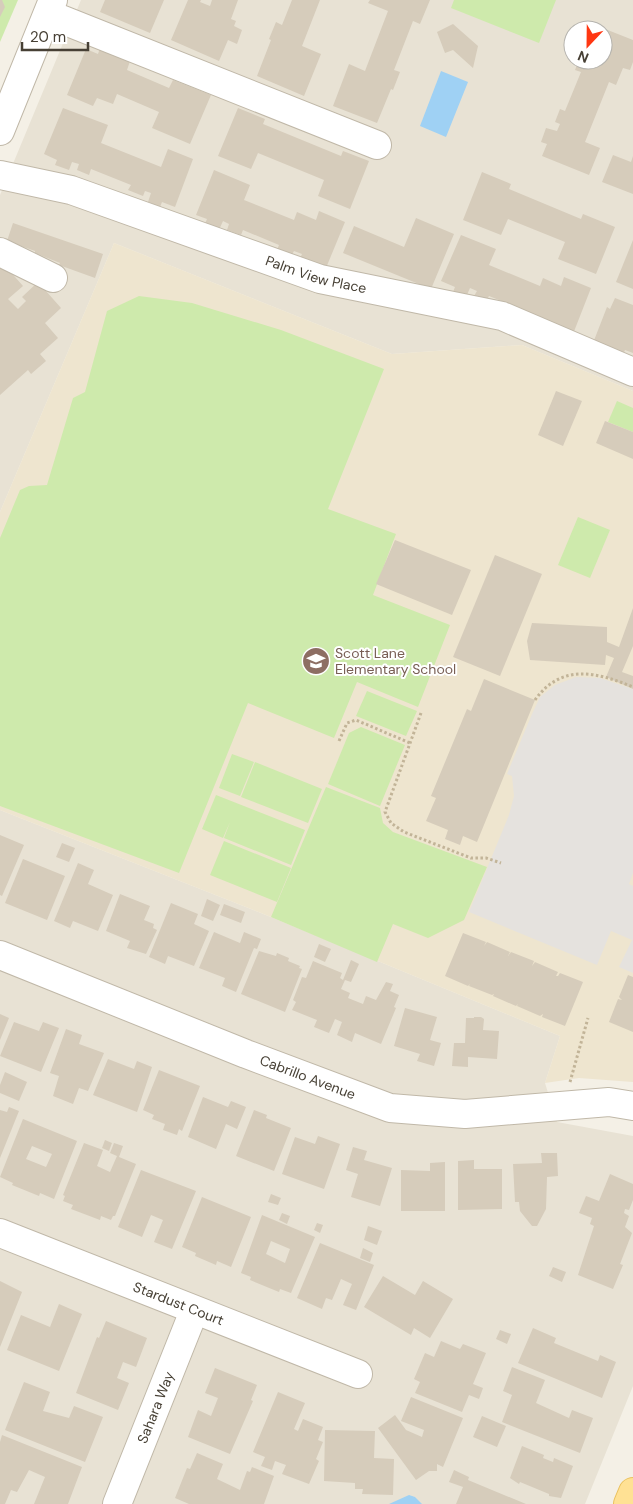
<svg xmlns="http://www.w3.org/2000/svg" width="633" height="1504" font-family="'DM Sans',sans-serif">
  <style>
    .residential { fill: #e8e2d4; fill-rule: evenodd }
    .education { fill: #eee5cf }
    .green { fill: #ceeaac }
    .parking { fill: #e5e2de }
    .water { fill: #9fd1f4 }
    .building { fill: #d6ccbb; fill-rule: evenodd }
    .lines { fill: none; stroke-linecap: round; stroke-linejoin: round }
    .minor-casing { stroke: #c0b8a8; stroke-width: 30 }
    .major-casing { stroke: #eac15e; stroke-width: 30 }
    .path { stroke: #c2b498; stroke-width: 3; stroke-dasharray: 2.5 2.5; stroke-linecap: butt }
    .minor { stroke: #fff; stroke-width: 28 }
    .major { stroke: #ffe194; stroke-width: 28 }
    .labels { text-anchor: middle; stroke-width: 4; stroke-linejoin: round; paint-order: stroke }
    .street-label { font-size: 14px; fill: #474035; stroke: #fff }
    .education-label { font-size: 14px; fill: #785e54; stroke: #fff; text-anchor: start }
  </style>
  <rect width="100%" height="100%" fill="#f4f0e6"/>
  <g class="residential">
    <path d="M 81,0 L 633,0 L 633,391 L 522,345 L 392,354 L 114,243 L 0,512 L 0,195 ZM 573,30 L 603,30 L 603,60 L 573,60 Z"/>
    <path d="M 0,810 L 271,917 L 560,1036 L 545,1083 L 557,1122 L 633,1136 L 633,1386 L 585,1504 L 0,1504 Z"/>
  </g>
  <path class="education" d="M 114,243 L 392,354 L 522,345 L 633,391 L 633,1082 L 579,1078 L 545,1083 L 560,1036 L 271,917 L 0,810 L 0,512 Z"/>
  <g class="green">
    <path d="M 0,0 L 18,0 L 0,42 Z"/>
    <path d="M 454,0 L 556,0 L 539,43 L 451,8 Z"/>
    <path d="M 139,296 L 192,303 L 281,330 L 384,369 L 328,509 L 396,534 L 373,595 L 450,625 L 418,707 L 357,682 L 334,738 L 248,703 L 179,873 L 0,806 L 0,538 L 20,490 L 29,486 L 47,485 L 73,398 L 85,392 L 107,311 Z"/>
    <path d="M 617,401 L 633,408 L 633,432 L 608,422 Z"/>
    <path d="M 578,517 L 610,530 L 590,578 L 558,565 Z"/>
    <path d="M 367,691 L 417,711 L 406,736 L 356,716 Z"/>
    <path d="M 361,727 L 405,745 L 380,806 L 328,784 L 349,733 Z"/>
    <path d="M 232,754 L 254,762 L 240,796 L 219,788 Z"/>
    <path d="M 255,762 L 322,789 L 308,823 L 241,797 Z"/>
    <path d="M 326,787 L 380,808 L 383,823 L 393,832 L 487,867 L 464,920 L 428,938 L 393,924 L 377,962 L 271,917 Z"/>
    <path d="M 216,795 L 305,830 L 291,865 L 224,838 L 230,822 L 223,838 L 202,829 Z"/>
    <path d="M 224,841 L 291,868 L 277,902 L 210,875 Z"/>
  </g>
  <path class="parking" d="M 576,677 L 600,678 L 633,689 L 633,873 L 629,884 L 633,886 L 633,973 L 619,967 L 632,940 L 611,931 L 597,965 L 469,912 L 509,815 L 514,796 L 512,776 L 507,774 L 532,714 L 540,697 L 555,685 Z"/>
  <g class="water">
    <path d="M 441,71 L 468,82 L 446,137 L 420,126 Z"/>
    <path d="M 409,1495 L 415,1497 L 422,1504 L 389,1504 Z"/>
  </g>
  <g class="building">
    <path d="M 0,0 L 2,0 L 5,7 L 0,17 Z"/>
    <path d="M 105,0 L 164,0 L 150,33 L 100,12 Z"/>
    <path d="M 188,0 L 201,0 L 200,2 L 210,6 L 212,0 L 238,0 L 231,19 L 236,21 L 234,26 L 242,30 L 237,44 L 228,40 L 219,61 L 171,40 Z"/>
    <path d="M 292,0 L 320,0 L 302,46 L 321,54 L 304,96 L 257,76 L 271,40 L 269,39 L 276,22 L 282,25 Z"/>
    <path d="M 370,0 L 430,0 L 420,24 L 413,21 L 394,70 L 400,72 L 393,90 L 391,89 L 377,123 L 333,106 L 349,64 L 365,71 L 388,11 L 368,3 Z"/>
    <path d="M 453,24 L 478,46 L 473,68 L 453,50 L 445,53 L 437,32 Z"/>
    <path d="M 595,25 L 633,40 L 633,62 L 630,70 L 623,68 L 616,85 L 609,82 L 585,142 L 600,148 L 589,175 L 542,156 L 547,144 L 541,142 L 546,128 L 557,131 L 560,124 L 555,122 L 560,109 L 565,111 L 581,72 L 575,70 L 579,60 L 603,60 L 603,30 L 593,30 Z"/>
    <path d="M 100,48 L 130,61 L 127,70 L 169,88 L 173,80 L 211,95 L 190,144 L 152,128 L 159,112 L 117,94 L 113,104 L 97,98 L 93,106 L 67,95 L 86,49 L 98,54 Z"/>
    <path d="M 63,108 L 108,125 L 101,143 L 161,167 L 168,149 L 193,159 L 175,207 L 162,202 L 160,207 L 148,202 L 151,193 L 145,191 L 143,196 L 128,190 L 131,185 L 91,169 L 89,175 L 77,170 L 79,164 L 72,162 L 69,170 L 55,165 L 57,160 L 44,154 Z"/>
    <path d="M 238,108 L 265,119 L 263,124 L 341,156 L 343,151 L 369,161 L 350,209 L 318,196 L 324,180 L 258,153 L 251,169 L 218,156 Z"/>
    <path d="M 613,155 L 631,162 L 633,156 L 633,194 L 602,182 Z"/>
    <path d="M 214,170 L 250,185 L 244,200 L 294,220 L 297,212 L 316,220 L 319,211 L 345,222 L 326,268 L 298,263 L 302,254 L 294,251 L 291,256 L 277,250 L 279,245 L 243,230 L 241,235 L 227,230 L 229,224 L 223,221 L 218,232 L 204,226 L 207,219 L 196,215 Z"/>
    <path d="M 482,172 L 511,184 L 509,189 L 581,219 L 583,214 L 615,227 L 596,274 L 558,259 L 565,242 L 508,219 L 501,235 L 463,220 Z"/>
    <path d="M 416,218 L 454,234 L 431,289 L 343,253 L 354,226 L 404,247 Z"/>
    <path d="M 13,223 L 103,254 L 95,278 L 59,265 L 60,263 L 35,253 L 35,251 L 7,241 Z"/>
    <path d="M 461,235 L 496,249 L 489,265 L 540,286 L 543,278 L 561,286 L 564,277 L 591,288 L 573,334 L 546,323 L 547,320 L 541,317 L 539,322 L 526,316 L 528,312 L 489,296 L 486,301 L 474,296 L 477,291 L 470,288 L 466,297 L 453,292 L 455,287 L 441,281 Z"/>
    <path d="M 633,240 L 633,289 L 616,282 Z"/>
    <path d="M 0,260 L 23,286 L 8,299 L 18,309 L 26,301 L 22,297 L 38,282 L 61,308 L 45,323 L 58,338 L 40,354 L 46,361 L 31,374 L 28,370 L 0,395 Z"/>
    <path d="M 615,298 L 633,305 L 633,353 L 625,350 L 623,355 L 593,343 L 607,307 L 610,309 Z"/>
    <path d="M 556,391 L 582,401 L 563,446 L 538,435 Z"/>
    <path d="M 605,421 L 633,432 L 633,459 L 596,443 Z"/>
    <path d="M 395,540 L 471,570 L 452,615 L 376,584 Z"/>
    <path d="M 495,555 L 542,574 L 500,676 L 453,657 Z"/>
    <path d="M 633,608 L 633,646 L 622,672 L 633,676 L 633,689 L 606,677 L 614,658 L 606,655 L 605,665 L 530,660 L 527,641 L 532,623 L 607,627 L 607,642 L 619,647 Z"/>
    <path d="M 484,679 L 535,700 L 477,842 L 463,836 L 460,845 L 445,839 L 448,830 L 426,821 L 436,798 L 431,796 L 467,709 L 471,711 Z"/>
    <path d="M 0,835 L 24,845 L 2,896 L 0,895 Z"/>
    <path d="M 62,843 L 75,848 L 69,862 L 56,857 Z"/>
    <path d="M 23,859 L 65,876 L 47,920 L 5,903 Z"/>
    <path d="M 78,863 L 94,870 L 88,884 L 113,895 L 98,931 L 73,921 L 70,928 L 54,921 Z"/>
    <path d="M 120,894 L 150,906 L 144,920 L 154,924 L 153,928 L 157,930 L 146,954 L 127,948 L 130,941 L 106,931 Z"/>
    <path d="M 207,899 L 220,905 L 213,921 L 201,916 Z"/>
    <path d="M 171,903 L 198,914 L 194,924 L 209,931 L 194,966 L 168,956 L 165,964 L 149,957 Z"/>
    <path d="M 224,904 L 245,912 L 241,923 L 220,915 Z"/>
    <path d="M 214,932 L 240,943 L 244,932 L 261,939 L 257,949 L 254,948 L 236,992 L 222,986 L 225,978 L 199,968 Z"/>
    <path d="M 463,933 L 486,942 L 484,946 L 487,942 L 510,952 L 508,956 L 511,952 L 534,961 L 532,966 L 535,962 L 558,972 L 556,976 L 558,976 L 560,973 L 583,982 L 565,1026 L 542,1017 L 543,1014 L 540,1016 L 517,1006 L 518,1004 L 516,1006 L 493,996 L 494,994 L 492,995 L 469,986 L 470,984 L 468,986 L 445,976 Z"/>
    <path d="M 319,944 L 331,949 L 325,962 L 314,957 Z"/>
    <path d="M 259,951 L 276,956 L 277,953 L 289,958 L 288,961 L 300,966 L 299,968 L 302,969 L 285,1012 L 241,994 Z"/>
    <path d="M 351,960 L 359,964 L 351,982 L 345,980 L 341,989 L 350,993 L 348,998 L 363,1004 L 366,996 L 376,1000 L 386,982 L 393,984 L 390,991 L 399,995 L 394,1007 L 396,1008 L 381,1044 L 355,1033 L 352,1042 L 337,1035 L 342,1022 L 335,1019 L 329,1033 L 314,1027 L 317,1020 L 292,1010 L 296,1002 L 293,1000 L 302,977 L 306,978 L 313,961 L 342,973 L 340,978 L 343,980 Z"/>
    <path d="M 628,975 L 633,977 L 633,1032 L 609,1022 L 618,999 L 622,1000 L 619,997 Z"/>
    <path d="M 405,1008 L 437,1017 L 430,1040 L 441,1043 L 434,1066 L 417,1061 L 420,1054 L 394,1046 Z"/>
    <path d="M 0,1014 L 9,1018 L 0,1040 Z"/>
    <path d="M 474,1017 L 481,1017 L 484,1019 L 483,1030 L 499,1031 L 497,1059 L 468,1057 L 468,1067 L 452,1066 L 454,1043 L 465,1043 L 466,1018 L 474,1018 Z"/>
    <path d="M 14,1022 L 39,1031 L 43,1022 L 59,1028 L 41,1072 L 0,1056 Z"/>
    <path d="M 66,1029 L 82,1035 L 79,1044 L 104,1053 L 88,1091 L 79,1088 L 73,1104 L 53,1096 L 59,1076 L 50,1073 Z"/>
    <path d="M 108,1059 L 134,1069 L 137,1061 L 152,1067 L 137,1112 L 93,1095 Z"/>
    <path d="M 159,1070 L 200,1086 L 182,1131 L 179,1129 L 177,1135 L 163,1130 L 165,1124 L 152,1119 L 154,1115 L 143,1110 Z"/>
    <path d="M 5,1072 L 27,1082 L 19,1101 L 0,1093 L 0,1085 Z"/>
    <path d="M 203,1097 L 228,1107 L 231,1101 L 246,1107 L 237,1129 L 226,1124 L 216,1149 L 188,1137 Z"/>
    <path d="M 9,1107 L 19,1111 L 0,1158 L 0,1110 L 7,1112 Z"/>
    <path d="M 254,1110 L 267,1115 L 266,1118 L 291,1128 L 274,1171 L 236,1156 Z"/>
    <path d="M 23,1119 L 77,1141 L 54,1199 L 40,1193 L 39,1196 L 12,1185 L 13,1183 L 0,1177 ZM 32,1146 L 52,1154 L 46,1167 L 26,1159 Z"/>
    <path d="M 318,1136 L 340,1144 L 324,1189 L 282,1174 L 295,1137 L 315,1144 Z"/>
    <path d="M 105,1140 L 112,1143 L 109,1151 L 102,1148 Z"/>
    <path d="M 84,1143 L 103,1150 L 97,1166 L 110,1172 L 117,1156 L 110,1153 L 114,1143 L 123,1146 L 119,1157 L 136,1164 L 115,1216 L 113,1216 L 111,1220 L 101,1216 L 100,1220 L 71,1209 L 73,1205 L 63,1201 L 65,1196 L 63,1195 Z"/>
    <path d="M 353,1147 L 367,1151 L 364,1160 L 392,1168 L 380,1206 L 351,1197 L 358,1174 L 346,1170 Z"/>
    <path d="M 541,1153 L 557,1153 L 558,1176 L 547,1177 L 546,1209 L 537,1226 L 532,1226 L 520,1211 L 519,1202 L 515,1202 L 513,1164 L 542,1163 Z"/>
    <path d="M 474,1160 L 474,1169 L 502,1169 L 502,1209 L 458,1210 L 458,1161 Z"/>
    <path d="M 445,1162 L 445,1211 L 401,1211 L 401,1170 L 430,1171 L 430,1163 Z"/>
    <path d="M 141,1170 L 196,1191 L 172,1249 L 154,1242 L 163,1220 L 151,1215 L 142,1237 L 118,1227 Z"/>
    <path d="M 610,1174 L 633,1184 L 633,1200 L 629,1210 L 625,1209 L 624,1213 L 629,1216 L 625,1227 L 632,1233 L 620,1264 L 623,1265 L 613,1289 L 578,1275 L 594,1226 L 590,1224 L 592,1218 L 579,1213 L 586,1196 L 599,1201 Z"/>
    <path d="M 271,1194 L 281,1198 L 278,1205 L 268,1202 Z"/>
    <path d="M 202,1197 L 251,1217 L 231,1267 L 217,1261 L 216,1265 L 195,1256 L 196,1253 L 182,1247 Z"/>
    <path d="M 282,1213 L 290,1216 L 287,1224 L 279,1220 Z"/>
    <path d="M 262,1215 L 315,1237 L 291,1293 L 280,1289 L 279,1292 L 250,1280 L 251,1277 L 241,1273 ZM 271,1241 L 290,1249 L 285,1263 L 266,1254 Z"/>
    <path d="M 317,1223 L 323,1225 L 320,1233 L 314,1230 Z"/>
    <path d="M 368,1226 L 382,1231 L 377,1245 L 364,1240 Z"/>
    <path d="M 320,1243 L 374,1265 L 356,1310 L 343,1305 L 352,1284 L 341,1279 L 332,1300 L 326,1298 L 322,1309 L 297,1298 Z"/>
    <path d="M 363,1248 L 373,1253 L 370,1262 L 360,1258 Z"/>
    <path d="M 553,1267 L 566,1272 L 562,1282 L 549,1276 Z"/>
    <path d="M 383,1276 L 415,1295 L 423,1281 L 453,1299 L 430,1338 L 414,1328 L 411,1335 L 364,1307 Z"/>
    <path d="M 0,1281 L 22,1292 L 0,1347 Z"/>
    <path d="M 59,1304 L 82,1314 L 59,1371 L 7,1350 L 21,1315 L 50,1327 Z"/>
    <path d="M 106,1321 L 147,1338 L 136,1367 L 123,1362 L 117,1378 L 129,1383 L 118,1410 L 76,1393 L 97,1337 L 99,1338 Z"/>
    <path d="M 533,1328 L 556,1338 L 554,1343 L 598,1361 L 600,1355 L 616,1362 L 602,1398 L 518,1363 Z"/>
    <path d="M 500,1330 L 511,1334 L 507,1344 L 496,1339 Z"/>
    <path d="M 441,1341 L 460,1349 L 463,1344 L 486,1353 L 473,1384 L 483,1388 L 479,1399 L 469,1395 L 462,1412 L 415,1393 L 420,1382 L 414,1379 L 425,1353 L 434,1357 Z"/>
    <path d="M 512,1367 L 545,1380 L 536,1403 L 569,1418 L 572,1410 L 593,1418 L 580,1453 L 502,1422 L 512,1395 L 503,1391 Z"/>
    <path d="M 215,1368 L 257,1385 L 251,1400 L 253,1401 L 230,1454 L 188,1437 L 198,1410 L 211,1416 L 218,1398 L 205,1393 Z"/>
    <path d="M 24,1382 L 50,1392 L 43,1411 L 69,1418 L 74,1406 L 103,1417 L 85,1462 L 5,1430 Z"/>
    <path d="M 278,1392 L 305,1403 L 294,1429 L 298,1431 L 303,1419 L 323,1427 L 318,1440 L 323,1442 L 316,1459 L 319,1461 L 309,1484 L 282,1474 L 286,1465 L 275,1461 L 272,1470 L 261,1466 L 265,1457 L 253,1452 Z"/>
    <path d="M 411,1397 L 463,1418 L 443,1467 L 437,1464 L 437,1471 L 429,1471 L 416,1480 L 378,1428 L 395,1415 L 406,1430 L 422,1437 L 424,1430 L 401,1421 Z"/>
    <path d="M 482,1416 L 506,1426 L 497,1447 L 473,1437 Z"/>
    <path d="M 325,1430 L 375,1431 L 374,1458 L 394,1459 L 393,1495 L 362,1494 L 363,1489 L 355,1489 L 355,1483 L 324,1481 Z"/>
    <path d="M 2,1435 L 82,1467 L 68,1504 L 34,1504 L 45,1477 L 29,1470 L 17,1492 L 11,1490 L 5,1504 L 0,1504 L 0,1442 Z"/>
    <path d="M 522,1446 L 544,1455 L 543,1458 L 553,1462 L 554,1458 L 573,1466 L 561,1498 L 549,1496 L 549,1494 L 520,1482 L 519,1484 L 510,1478 Z"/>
    <path d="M 197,1453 L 223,1464 L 217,1479 L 240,1490 L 247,1471 L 250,1472 L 252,1467 L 274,1476 L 264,1504 L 189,1504 L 175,1498 L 187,1468 L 190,1469 Z"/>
    <path d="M 454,1470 L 469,1477 L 468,1480 L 526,1504 L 456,1504 L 463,1487 L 449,1482 Z"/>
  </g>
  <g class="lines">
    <g class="minor-casing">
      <g id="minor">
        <path d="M 48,14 L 377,145"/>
        <path d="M 0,131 L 53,0"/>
        <path id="s1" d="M 0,175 L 71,190 L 320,279 L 502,316 L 633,372"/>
        <path d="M 0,252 L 53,278"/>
        <path id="s2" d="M 0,955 L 246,1054 L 390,1108 L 465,1114 L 609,1102 L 633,1106"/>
        <path id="s3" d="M 0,1233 L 358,1374"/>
        <path id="s4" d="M 117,1504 L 194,1311"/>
      </g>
    </g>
    <g class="major-casing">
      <path id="major" d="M 628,1504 L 633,1492"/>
    </g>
    <g class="path">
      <path d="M 535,700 C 561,663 597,672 633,687"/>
      <path d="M 421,713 L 385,812 L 391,823 L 404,832 L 471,858 L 486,858 L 501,863"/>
      <path d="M 339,741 L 347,723 L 356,720 L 410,743"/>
      <path d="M 570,1082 L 588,1018"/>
    </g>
    <use href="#minor" class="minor"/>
    <use href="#major" class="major"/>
  </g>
  <defs>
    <g id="school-disc" transform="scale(1.4375)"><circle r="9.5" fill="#8d6e63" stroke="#fff"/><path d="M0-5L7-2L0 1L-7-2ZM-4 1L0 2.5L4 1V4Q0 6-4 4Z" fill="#fff"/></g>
  </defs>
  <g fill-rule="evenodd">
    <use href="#school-disc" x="316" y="661"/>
  </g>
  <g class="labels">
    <g class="street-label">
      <text dy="5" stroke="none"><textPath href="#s1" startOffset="332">Palm View Place</textPath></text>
      <text dy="5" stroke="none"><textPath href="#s2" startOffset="331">Cabrillo Avenue</textPath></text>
      <text dy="5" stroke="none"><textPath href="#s3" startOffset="192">Stardust Court</textPath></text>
      <text dy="5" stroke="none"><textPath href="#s4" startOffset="104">Sahara Way</textPath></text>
    </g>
    <g class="education-label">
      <text x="335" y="658">Scott Lane<tspan x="335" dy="16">Elementary School</tspan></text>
    </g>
  </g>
  <g transform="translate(588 45) rotate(202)"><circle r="24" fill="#ffffff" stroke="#b5b3ae"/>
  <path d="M0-4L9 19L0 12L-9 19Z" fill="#ff3712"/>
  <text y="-8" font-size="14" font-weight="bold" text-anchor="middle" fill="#474035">N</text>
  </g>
  <path d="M22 42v8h66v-8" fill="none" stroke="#474035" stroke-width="2.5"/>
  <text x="30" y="42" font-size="15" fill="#474035" stroke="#ffffff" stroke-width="4" paint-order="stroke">20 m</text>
</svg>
